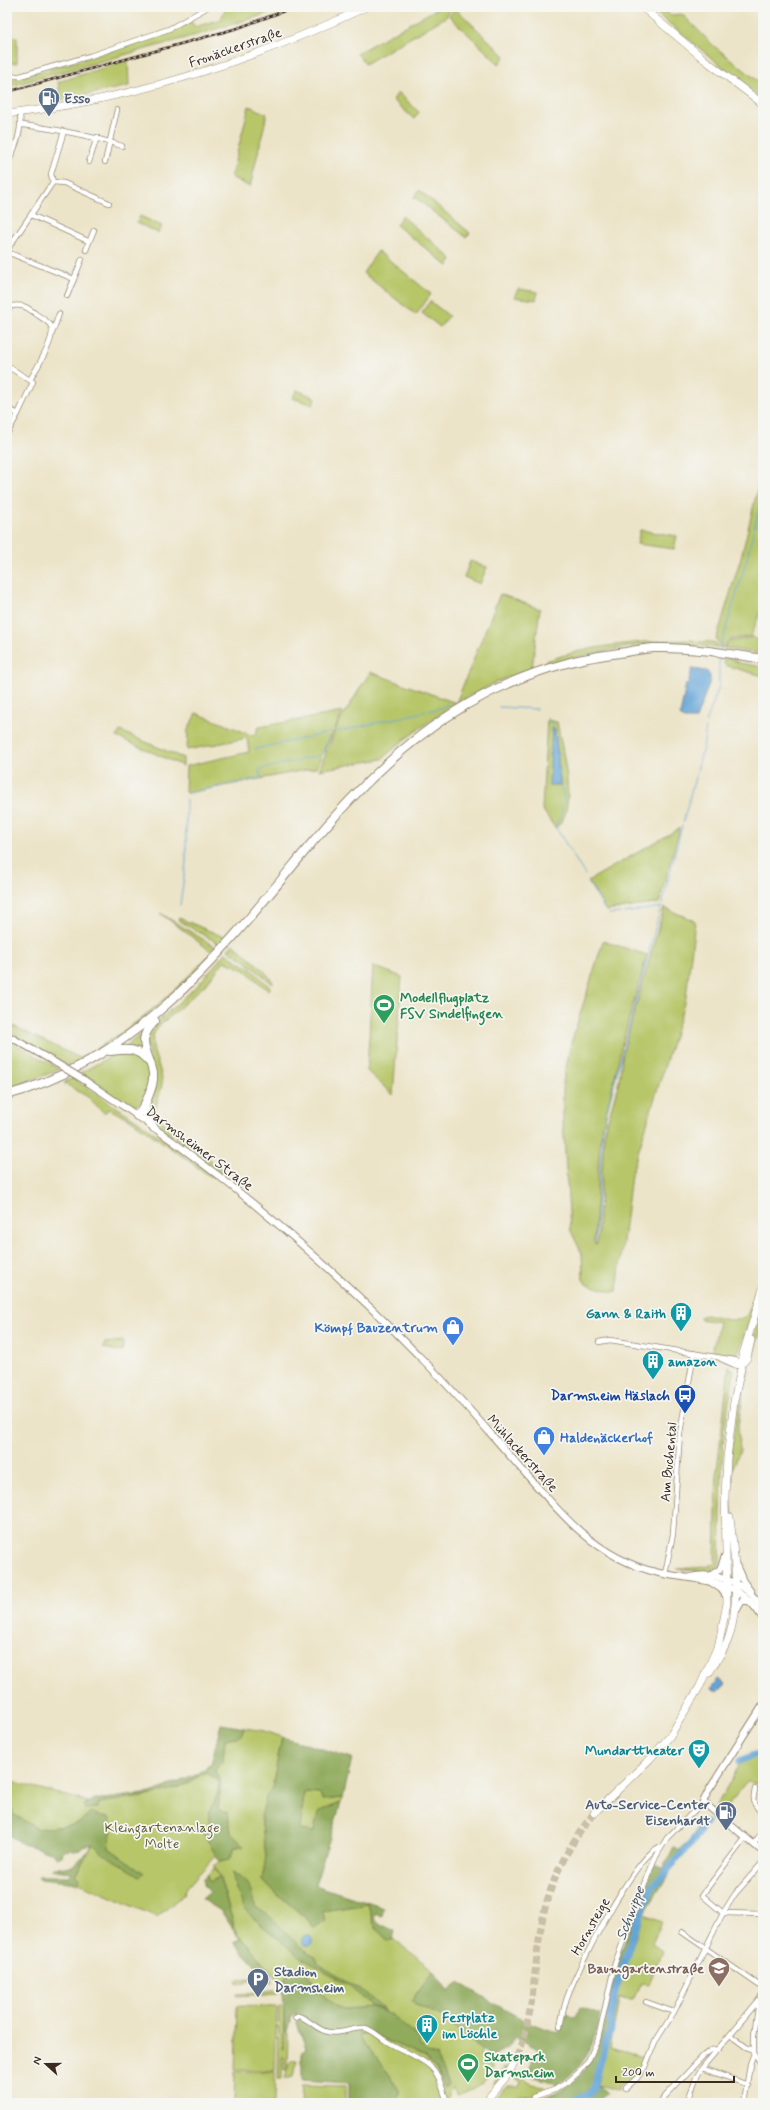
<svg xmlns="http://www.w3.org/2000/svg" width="770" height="2110" font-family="Mynerve,sans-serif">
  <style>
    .green { fill: #b7c669; stroke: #797844; fill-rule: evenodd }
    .forest { fill: #91ab5d; stroke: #666a3e }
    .water { fill: #64a4d7; stroke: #50677a }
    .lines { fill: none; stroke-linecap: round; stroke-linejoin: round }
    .stream { stroke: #64a4d7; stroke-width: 1 }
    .river { stroke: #64a4d7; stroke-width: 7 }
    .secondary-tunnel { stroke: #c9bfa6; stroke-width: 7; stroke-dasharray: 7 3.5; stroke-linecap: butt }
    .minor-casing { stroke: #948773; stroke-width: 6 }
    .tertiary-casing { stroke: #948773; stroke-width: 8 }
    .secondary-casing { stroke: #948773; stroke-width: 8 }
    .trunk-casing { stroke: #948773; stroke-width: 10 }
    .minor { stroke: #fff; stroke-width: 4.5 }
    .tertiary { stroke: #fff; stroke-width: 6 }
    .secondary { stroke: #fff; stroke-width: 7 }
    .trunk { stroke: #fff; stroke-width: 8 }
    .rail-casing { stroke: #3b2a1e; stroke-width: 2.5 }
    .rail { stroke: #f6f6f2; stroke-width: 1; stroke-dasharray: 3; stroke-linecap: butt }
    .tertiary-bridge-casing { stroke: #948773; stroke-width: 8; stroke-linecap: butt }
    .tertiary-bridge { stroke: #fff; stroke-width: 6 }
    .labels { text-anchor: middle; stroke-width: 3.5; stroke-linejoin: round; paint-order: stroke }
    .street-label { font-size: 14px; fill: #3b2a1e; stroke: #f6f6f2 }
    .service-label { font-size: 14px; font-weight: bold; fill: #4e5e75; stroke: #f6f6f2; text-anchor: start }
    .leisure-label { font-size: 14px; font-weight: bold; fill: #27864d; stroke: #f6f6f2; text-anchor: start }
    .culture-label { font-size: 14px; font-weight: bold; fill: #0d838f; stroke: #f6f6f2; text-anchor: end }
    .shop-label { font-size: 14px; font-weight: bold; fill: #366cbe; stroke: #f6f6f2; text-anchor: end }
    .transit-label { font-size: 14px; font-weight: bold; fill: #164399; stroke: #f6f6f2; text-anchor: end }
    .park-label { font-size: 14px; fill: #605934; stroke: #f6f6f2 }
    .education-label { font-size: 14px; font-weight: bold; fill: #785e54; stroke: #f6f6f2; text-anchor: end }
    .water-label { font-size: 15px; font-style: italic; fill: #49555f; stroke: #f6f6f2 }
  </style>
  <rect width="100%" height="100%" fill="#f6f6f2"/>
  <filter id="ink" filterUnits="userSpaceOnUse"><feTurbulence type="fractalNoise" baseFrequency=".025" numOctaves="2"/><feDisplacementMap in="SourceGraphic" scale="8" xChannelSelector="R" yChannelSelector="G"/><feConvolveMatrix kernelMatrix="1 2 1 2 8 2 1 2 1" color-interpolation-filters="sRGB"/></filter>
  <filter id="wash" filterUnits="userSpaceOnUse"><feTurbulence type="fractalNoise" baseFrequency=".012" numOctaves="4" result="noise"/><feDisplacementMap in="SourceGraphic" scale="16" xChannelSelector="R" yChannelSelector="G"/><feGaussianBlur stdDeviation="0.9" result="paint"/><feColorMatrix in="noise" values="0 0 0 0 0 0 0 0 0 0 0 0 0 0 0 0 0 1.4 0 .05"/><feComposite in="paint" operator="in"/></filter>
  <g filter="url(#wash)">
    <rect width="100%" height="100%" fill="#ece4c8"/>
    <g class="green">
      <path d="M 226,7 L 282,7 L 260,16 L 186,38 L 7,87 L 7,78 L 14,79 L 25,76 C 81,60 138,45 191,21 L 195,27 L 221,19 Z"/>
      <path d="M 440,7 L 452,7 L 446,17 L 365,64 L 357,53 Z"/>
      <path d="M 649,7 L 660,7 L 670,15 L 681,14 L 684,16 L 714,46 L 763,85 L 763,100 Z"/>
      <path d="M 455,8 L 505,56 L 499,64 L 449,16 Z"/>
      <rect x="7" y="37" width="10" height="26"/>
      <path d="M 128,60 L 129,86 L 61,100 L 58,82 Z"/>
      <path d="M 398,92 L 419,112 L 414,119 L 393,100 Z"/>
      <path d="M 249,106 L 267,114 L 250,187 L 231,177 Z"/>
      <path d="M 419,190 L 470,233 L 466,237 L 414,197 Z"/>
      <path d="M 140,216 L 162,226 L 158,233 L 137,223 Z"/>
      <path d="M 402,216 L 452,259 L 448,266 L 396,225 Z"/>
      <path d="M 378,251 L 431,294 L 416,315 L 363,273 Z"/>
      <path d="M 518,289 L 538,292 L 536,300 L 514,297 Z"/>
      <path d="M 430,301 L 449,316 L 440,327 L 422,313 Z"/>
      <path d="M 297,390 L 316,398 L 313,405 L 292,398 Z"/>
      <path d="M 763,451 L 763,606 L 751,636 L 729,640 L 723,648 L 720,648 L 719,642 L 716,640 L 742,554 L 758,487 Z"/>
      <path d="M 640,530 L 677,536 L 674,549 L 637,544 Z"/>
      <path d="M 470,561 L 487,567 L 480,584 L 464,577 Z"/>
      <path d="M 500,594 L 540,609 L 532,668 L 497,682 L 456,703 L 405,739 L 382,759 L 319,770 L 338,724 L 370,672 L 456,703 Z"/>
      <path d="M 752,637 L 763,642 L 763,652 L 754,653 L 724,648 L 729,642 Z"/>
      <path d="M 693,640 C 700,644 709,639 717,644 L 718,647 L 649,645 L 635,646 L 589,654 L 546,665 L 546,661 C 594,644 643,641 693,640 Z"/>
      <path d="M 729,658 L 740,663 L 763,667 L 763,676 L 727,666 L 724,664 L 723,659 Z"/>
      <path d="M 343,712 L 316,768 L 187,793 L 185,791 L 186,766 L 249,752 L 247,738 L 187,750 L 188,730 L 196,713 L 254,736 L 259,727 Z"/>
      <path d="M 547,720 L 557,722 C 561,746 580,813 555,828 L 542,809 ZM 553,729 L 555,730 L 560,780 L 560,786 L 554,786 Z"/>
      <path d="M 120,731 L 183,758 L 183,766 L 117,737 Z"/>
      <path d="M 680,828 L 659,903 L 606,911 L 588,881 Z"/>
      <path d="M 664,908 L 695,921 L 686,997 L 631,1175 L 617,1291 L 613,1292 L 586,1284 L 583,1279 L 582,1254 L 570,1229 L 563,1122 L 563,1082 L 571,1043 L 603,941 L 647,955 L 622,1045 L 600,1141 L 594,1243 L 597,1244 L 604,1134 L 619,1081 L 623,1051 Z"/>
      <path d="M 160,913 L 219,949 C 174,995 127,1038 68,1066 L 7,1030 L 7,1023 L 80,1058 C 131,1031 173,994 212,952 Z"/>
      <path d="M 179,918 L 224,937 L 226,939 L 221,945 L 178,920 Z"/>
      <path d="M 233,944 C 241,950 273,976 273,984 L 243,959 L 228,950 Z"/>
      <path d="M 225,953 L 251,969 L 270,987 L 270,989 L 267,990 L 245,970 L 224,961 L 207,983 L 157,1028 C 145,1046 161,1062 162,1081 C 162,1092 156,1101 155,1112 L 156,1116 L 172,1129 L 172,1137 L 164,1132 L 151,1117 L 148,1108 L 155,1090 L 146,1040 L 156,1023 L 198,985 Z"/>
      <path d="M 373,966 L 402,977 L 393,1095 L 367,1071 Z"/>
      <path d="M 144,1032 L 144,1053 L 126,1046 Z"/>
      <path d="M 7,1039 L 52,1065 L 59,1070 L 7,1089 Z"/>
      <path d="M 119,1052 C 124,1052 131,1051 135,1053 C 155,1063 155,1096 135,1106 L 124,1102 L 80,1073 Z"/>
      <path d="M 72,1078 L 144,1125 L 213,1175 L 211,1177 L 130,1119 L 109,1109 L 104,1113 L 88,1097 L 64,1083 Z"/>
      <path d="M 175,1131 L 224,1171 L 220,1174 L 177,1141 Z"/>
      <path d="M 763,1268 L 763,1277 L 739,1351 L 734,1357 L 712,1353 L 719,1322 L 700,1319 L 701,1316 L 706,1315 C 718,1317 739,1326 748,1313 Z"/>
      <path d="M 763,1299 L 763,1329 L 757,1341 L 753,1357 L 749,1355 Z"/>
      <path d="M 124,1341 L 122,1352 L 103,1348 L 105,1343 Z"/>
      <path d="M 729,1366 L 734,1372 L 724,1432 L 722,1465 L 720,1560 L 718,1569 L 716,1568 L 705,1572 L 677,1569 L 706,1567 L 715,1563 L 717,1470 Z"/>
      <path d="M 747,1368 L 749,1371 L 744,1390 L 738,1425 L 740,1451 L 733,1467 L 730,1489 L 735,1544 L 740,1571 L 731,1513 L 729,1476 L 735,1422 Z"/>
      <path d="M 244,1728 L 265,1731 L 282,1737 L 272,1788 L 266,1797 L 261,1817 L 266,1857 L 262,1881 L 308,1920 L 314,1928 L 322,1911 L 368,1904 L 373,1923 L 388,1942 L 393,1939 L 433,1970 L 412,2002 L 448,2021 L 482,2051 L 480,2056 L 492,2066 C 492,2081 470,2092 457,2096 L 452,2087 L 444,2103 L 395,2103 L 399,2093 L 392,2078 L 359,2036 L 367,2032 L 426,2057 L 436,2070 L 427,2053 L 419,2045 L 372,2007 L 344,2010 L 326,1999 L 302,1965 L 291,1971 L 282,1985 L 236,1932 L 220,1878 L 214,1866 L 219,1861 L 229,1859 L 235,1847 L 244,1846 L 231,1833 L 228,1813 L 218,1809 L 221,1782 L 215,1770 L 223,1760 L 225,1739 L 241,1736 Z"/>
      <path d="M 763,1749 L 763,1785 L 747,1782 L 722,1812 L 714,1810 L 744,1757 Z"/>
      <path d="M 205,1772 L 219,1781 L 218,1793 L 210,1810 L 210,1824 L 203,1832 L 216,1855 L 189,1885 L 184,1894 L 157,1917 L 79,1883 L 79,1879 L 75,1875 L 93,1844 L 103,1853 L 143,1873 L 108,1848 L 112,1827 L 101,1817 L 90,1812 C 87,1815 84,1820 81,1822 C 73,1827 49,1827 38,1829 L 12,1814 L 10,1801 L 15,1782 L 89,1802 L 84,1805 L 148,1796 L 180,1787 Z"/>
      <path d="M 304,1792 L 320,1793 L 323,1800 L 343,1798 L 341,1803 L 318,1812 L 314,1832 L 300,1830 Z"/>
      <path d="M 214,1868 L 219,1877 L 209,1882 L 207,1875 Z"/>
      <path d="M 644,1914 L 661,1921 L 652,1944 L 662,1951 L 649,1984 L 641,1983 L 633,2000 L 619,1999 L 610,2048 L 646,2058 C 642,2065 639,2075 631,2080 C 626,2083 622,2082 618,2087 L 619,2091 L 598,2085 L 618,1986 Z"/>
      <path d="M 267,1978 L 273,1982 L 247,1981 L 246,1983 L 237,1984 L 236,1980 Z"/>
      <path d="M 274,1988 L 279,1993 L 238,1996 L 238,1994 L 274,1990 Z"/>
      <path d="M 237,2006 L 277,2007 L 275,2071 L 235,2069 Z"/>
      <path d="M 279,2006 L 284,2006 L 283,2049 L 285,2033 L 288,2033 L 287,2071 L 284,2071 L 284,2057 L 282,2057 L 282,2079 L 278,2079 Z"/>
      <path d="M 292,2060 L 297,2060 L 293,2077 L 285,2079 L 289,2063 Z"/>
      <path d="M 503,2068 L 507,2069 L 494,2086 L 493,2085 Z"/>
      <path d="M 235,2071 L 275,2072 L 274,2103 L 234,2103 Z"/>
      <path d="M 514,2072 L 533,2085 L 544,2087 L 547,2090 L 532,2095 L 513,2097 L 491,2103 L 506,2086 L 519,2086 L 521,2081 L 511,2077 Z"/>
      <path d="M 302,2085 L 346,2086 L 346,2103 L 301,2103 Z"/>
    </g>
    <g class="forest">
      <path d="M 221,1724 L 244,1728 L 241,1736 L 225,1739 L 223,1760 L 215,1770 L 221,1782 L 218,1809 L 228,1813 L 231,1833 L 244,1846 L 235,1847 L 229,1859 L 219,1861 L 203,1832 L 210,1824 L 210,1810 L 218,1793 L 219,1781 L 206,1772 L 180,1787 L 148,1796 L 99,1803 L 98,1808 L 84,1809 L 84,1805 L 95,1800 L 151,1793 L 194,1776 L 211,1764 Z"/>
      <path d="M 282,1737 L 352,1758 L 343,1798 L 322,1800 L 320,1793 L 304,1792 L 300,1830 L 314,1832 L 318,1812 L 341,1803 L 315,1885 L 384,1908 L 382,1916 L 376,1913 L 373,1918 L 382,1925 L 395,1931 L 393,1939 L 388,1942 L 373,1923 L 368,1904 L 322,1911 L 326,1920 L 314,1928 L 308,1920 L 262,1881 L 266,1857 L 261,1817 L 266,1797 L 272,1788 Z"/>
      <path d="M 7,1798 L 10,1801 L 13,1814 L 38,1829 C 49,1827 73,1827 81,1822 C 84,1820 87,1815 90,1812 L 101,1817 L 109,1817 L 112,1827 L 109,1848 L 144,1873 L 140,1876 L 104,1854 L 93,1844 L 75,1875 L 80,1879 L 79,1883 L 39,1879 L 38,1876 L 68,1876 L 72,1872 L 52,1870 L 53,1868 C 73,1868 82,1862 92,1844 L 82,1846 L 80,1850 L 74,1851 L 71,1850 L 63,1851 L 62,1856 L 57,1858 L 51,1852 L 23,1844 L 7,1834 Z"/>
      <path d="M 701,1820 L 708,1824 L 696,1841 L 674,1865 L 644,1914 L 637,1931 L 618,1986 L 598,2085 L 606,2093 L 593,2103 L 515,2103 C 528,2100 542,2099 554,2094 C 605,2071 604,2012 617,1965 C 627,1932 641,1900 653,1868 L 656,1865 L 664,1869 L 674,1846 L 679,1850 L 691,1841 Z"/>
      <path d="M 232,1873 C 254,1880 248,1891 256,1907 L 272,1918 L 299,1946 L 315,1956 L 319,1965 L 362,1990 L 385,2011 L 370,2005 L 348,1984 L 326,1973 L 296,1954 L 253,1918 L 244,1907 L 236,1890 Z"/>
      <path d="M 207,1875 L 209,1882 L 220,1878 L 236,1932 L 268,1969 L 273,1982 L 267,1978 L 233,1942 L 240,1939 L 221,1911 L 202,1899 L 210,1892 L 203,1885 L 203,1878 Z"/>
      <path d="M 302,1965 L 326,1999 L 344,2009 L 372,2007 L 391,2015 L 421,2040 L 419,2045 L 427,2053 L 436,2056 L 448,2085 L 444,2088 L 436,2070 L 426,2057 L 367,2032 L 359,2036 L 392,2078 L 399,2093 L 395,2103 L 349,2103 L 349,2083 L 302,2080 L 302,2051 L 306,2048 L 297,2023 L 296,2014 L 291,2017 L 287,2032 L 284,2032 L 284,2004 L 282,1985 L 291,1971 Z"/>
      <path d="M 433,1970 L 448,1991 L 459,1982 C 492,2002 522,2023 559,2033 L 566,2013 L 576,2017 L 580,2007 L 600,2014 C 593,2049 585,2066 556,2086 L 552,2082 L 529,2075 L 531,2062 L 538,2049 L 516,2037 L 507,2049 L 497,2053 L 495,2056 L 488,2055 L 448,2021 L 412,2002 Z"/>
    </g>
    <g class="water">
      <path d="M 692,669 L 707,671 L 710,676 L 710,681 L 696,719 L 684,719 L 680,716 L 686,684 L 688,684 Z"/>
      <path d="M 552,728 L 555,730 L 560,780 L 560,786 L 549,785 Z"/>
      <path d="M 718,1679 L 725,1684 L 717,1692 L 711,1689 Z"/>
      <circle cx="307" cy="1941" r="5.5"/>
    </g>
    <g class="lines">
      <g class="stream">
        <path d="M 720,649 L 747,558 L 763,491"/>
        <path d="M 499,707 L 537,709"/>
        <path d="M 547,718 L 553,725 L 553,729"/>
        <path d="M 706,723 L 719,686 L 719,656"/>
        <path d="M 336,732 L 441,708 L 448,703"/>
        <path d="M 255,749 L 331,732"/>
        <path d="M 560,786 C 568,798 562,815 555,826 L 585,875"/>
        <path d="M 188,793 L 261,778 L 259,770 L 261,769 L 322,755 L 329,736"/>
        <path d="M 683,822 L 703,748 L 706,728"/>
        <path d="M 588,882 L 606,911"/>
        <path d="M 662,904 L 682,826"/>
        <path d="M 180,905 L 186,862 L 186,799"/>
        <path d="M 609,914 L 620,913"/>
        <path d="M 595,1242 L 603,1125 L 661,907 L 624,913"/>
      </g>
      <g class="river">
        <path d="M 740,1761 L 754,1755 L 763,1755"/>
        <path d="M 566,2103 L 588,2095 L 594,2088 L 605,2044 L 611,2031 L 611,2014 L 615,1992 L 633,1934 L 651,1889 L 694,1840 L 706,1823"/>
      </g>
    </g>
  </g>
  <g filter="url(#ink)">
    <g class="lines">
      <path class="secondary-tunnel" d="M 518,2057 C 535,2009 533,1970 542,1922 C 550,1880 568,1846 594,1813"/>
      <g class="minor-casing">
        <g id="minor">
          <path d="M 7,76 L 20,76 L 90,56 L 169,29 L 208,7"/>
          <path d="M 22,125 C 56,129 89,135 122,146"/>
          <path d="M 89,162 L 97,137"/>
          <path d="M 105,162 L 117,110"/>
          <path d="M 7,164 C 16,147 22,132 20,113"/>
          <path d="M 53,182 L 51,174 L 64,131"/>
          <path d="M 31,215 L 88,241"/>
          <path d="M 7,250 L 53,182 L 64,183 L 109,203"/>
          <path d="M 86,250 L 94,230"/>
          <path d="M 7,252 L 74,279 L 67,296"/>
          <path d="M 74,279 L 82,259"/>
          <path d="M 7,312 L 11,306 C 23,304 27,307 36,314 C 40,317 48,321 51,326 C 57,337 36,369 30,380"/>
          <path d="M 53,331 L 59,314"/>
          <path d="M 7,366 L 33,382 L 18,414 L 7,408"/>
          <path d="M 8,432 L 18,414"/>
          <path d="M 599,1342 L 610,1340 L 735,1360 L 742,1364 L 737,1366 L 721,1359"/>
          <path d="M 665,1574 L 673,1534 L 680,1433 L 694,1353"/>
          <path d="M 755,1789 L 753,1801 L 763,1816"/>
          <path d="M 746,1837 L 702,1895 L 723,1913 L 763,1914"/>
          <path d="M 754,1844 L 763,1830"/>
          <path d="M 682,1932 L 763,1988"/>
          <path d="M 759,2001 L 754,2035 L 754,2053 L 763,2066"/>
          <path d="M 646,2002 L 674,2012"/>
          <path d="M 295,2018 L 299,2016 C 310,2020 317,2030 328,2032 C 341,2035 352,2027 365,2028 C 373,2030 379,2037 386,2041 C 400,2050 419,2056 431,2067 C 441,2076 442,2091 448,2103"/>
          <path d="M 560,2027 C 562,2017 564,2005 568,1995 C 579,1966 633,1859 659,1847"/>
          <path d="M 730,2035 L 746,2047 L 754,2050"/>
          <path d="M 702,2068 L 748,2085"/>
          <path d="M 626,2088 L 637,2078 L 645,2067 L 655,2042 L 674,2012 L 723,1913 L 735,1894 L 763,1862"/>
          <path d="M 533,2097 L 554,2090 L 569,2081 L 579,2072 L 589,2059 L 598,2039 L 615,1963 L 654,1860 L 667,1838 L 703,1802"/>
          <path d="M 659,2103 L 703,2056 L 711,2050 L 719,2049"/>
          <path d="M 687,2103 L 696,2078 L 702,2068 L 759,2000 L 763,1992"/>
          <path d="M 744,2103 L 750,2064 L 754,2053"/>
        </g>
      </g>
      <g class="tertiary-casing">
        <g id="tertiary">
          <path d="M 7,1035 L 56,1063"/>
          <path d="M 84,1080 C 206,1159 318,1252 419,1356 C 457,1393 491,1435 526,1474 C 544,1494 561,1515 581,1532 C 604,1552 629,1566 659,1573 C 701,1582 738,1576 763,1619"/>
          <path d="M 736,1565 L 743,1581 L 751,1592"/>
          <path d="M 710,1576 L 720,1569 L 725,1556"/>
          <path d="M 690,1577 C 717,1570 752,1586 763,1611"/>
          <path d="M 712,1583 L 721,1589 L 727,1597"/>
          <path d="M 736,1611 L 742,1601 L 750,1601"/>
          <path d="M 763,1705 L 709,1790 L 703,1802 L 763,1852"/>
        </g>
      </g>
      <g class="secondary-casing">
        <g id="secondary">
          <path d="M 642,7 L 705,60 L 763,104"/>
          <path d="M 7,114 C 132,100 252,61 366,7"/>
          <path d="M 742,1364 L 747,1358 L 751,1340"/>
          <path d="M 709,1673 C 716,1661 725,1650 729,1637 C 741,1599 734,1555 730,1517"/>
          <path d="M 594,1813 L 650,1759 L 670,1736 L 700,1686 L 719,1643 L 727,1603 L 725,1496 L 727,1458 L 734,1401 L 742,1364 L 742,1357 L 763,1288"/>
          <path d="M 484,2103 L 506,2077 L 518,2057"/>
        </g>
      </g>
      <g class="trunk-casing">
        <g id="trunk">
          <path d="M 110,1051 C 127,1049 136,1047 148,1061"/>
          <path d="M 7,1095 C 139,1059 222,952 305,851 C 378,763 454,693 567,663 C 586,657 606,655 626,652 C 635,650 644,649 653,648 C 691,647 726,653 763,659"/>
          <path d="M 145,1107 L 147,1116 L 154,1128"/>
          <path d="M 137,1116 C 143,1110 145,1105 148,1097 C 151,1089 154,1082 153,1073 C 149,1051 134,1041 155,1021"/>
        </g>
      </g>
      <use href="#minor" class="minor"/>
      <use href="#tertiary" class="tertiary"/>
      <use href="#secondary" class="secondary"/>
      <use href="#trunk" class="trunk"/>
      <g class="rail-casing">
        <path id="rail" d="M 7,92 L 238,28 L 295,7"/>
      </g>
      <use href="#rail" class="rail"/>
      <g class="tertiary-bridge-casing">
        <path id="tertiary-bridge" d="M 56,1063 L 84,1080"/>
      </g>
      <use href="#tertiary-bridge" class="tertiary-bridge"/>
    </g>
  </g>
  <defs>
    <g id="fuel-pin" transform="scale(1.15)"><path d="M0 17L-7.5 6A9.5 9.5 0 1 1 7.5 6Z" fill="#5c6f8a" stroke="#f6f6f2"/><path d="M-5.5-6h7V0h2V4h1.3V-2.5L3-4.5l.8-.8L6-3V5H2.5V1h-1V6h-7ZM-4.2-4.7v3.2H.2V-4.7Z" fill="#fff"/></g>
    <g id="stadium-pin" transform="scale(1.15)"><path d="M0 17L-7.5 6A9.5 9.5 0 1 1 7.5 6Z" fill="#2e9e5b" stroke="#f6f6f2"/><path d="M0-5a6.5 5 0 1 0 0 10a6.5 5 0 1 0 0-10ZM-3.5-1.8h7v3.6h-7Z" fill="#fff"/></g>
    <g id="building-pin" transform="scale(1.15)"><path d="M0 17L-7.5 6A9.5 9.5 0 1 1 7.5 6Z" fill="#0f9aa8" stroke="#f6f6f2"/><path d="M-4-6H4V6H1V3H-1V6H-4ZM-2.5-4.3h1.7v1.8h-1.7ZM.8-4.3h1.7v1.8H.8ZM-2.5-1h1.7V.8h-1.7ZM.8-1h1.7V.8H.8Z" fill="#fff"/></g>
    <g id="shop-pin" transform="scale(1.15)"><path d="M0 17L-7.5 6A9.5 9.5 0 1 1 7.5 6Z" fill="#3f7fe0" stroke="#f6f6f2"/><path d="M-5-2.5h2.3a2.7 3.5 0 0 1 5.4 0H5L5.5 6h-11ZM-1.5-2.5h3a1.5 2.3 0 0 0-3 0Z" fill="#fff"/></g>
    <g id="bus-pin" transform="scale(1.15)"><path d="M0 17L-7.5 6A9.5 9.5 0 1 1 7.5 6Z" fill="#1a4fb4" stroke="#f6f6f2"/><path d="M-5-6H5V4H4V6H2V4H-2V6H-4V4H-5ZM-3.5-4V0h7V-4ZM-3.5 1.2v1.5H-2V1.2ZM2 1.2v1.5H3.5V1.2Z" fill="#fff"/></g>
    <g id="theatre-pin" transform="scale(1.15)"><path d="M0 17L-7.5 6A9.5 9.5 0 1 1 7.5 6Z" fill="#0f9aa8" stroke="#f6f6f2"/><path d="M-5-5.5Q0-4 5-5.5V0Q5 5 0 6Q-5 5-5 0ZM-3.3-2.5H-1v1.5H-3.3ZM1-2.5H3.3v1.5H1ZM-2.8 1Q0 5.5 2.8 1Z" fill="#fff"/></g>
    <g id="school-pin" transform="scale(1.15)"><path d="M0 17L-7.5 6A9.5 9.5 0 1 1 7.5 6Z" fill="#8d6e63" stroke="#f6f6f2"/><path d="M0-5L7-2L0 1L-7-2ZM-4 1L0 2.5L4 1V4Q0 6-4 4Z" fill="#fff"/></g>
    <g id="parking-pin" transform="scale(1.15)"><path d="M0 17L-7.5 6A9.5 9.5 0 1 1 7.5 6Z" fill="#5c6f8a" stroke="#f6f6f2"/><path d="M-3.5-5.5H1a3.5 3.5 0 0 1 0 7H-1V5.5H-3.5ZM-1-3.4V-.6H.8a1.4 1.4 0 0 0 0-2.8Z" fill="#fff"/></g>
  </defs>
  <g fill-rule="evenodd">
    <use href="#fuel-pin" x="49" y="98"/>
    <use href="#stadium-pin" x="384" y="1005"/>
    <use href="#building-pin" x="681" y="1313"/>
    <use href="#shop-pin" x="453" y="1327"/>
    <use href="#building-pin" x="653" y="1361"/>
    <use href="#bus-pin" x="685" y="1395"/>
    <use href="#shop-pin" x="544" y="1437"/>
    <use href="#theatre-pin" x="699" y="1750"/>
    <use href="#fuel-pin" x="726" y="1812"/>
    <use href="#school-pin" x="719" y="1968"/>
    <use href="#parking-pin" x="258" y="1979"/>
    <use href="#building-pin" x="427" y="2025"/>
    <use href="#stadium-pin" x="468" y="2064"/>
  </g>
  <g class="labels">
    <g class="street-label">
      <text transform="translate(235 47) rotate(-19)" y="5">Fronäckerstraße</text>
      <text transform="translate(200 1148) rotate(37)" y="5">Darmsheimer Straße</text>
      <text transform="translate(523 1453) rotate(48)" y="5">Mühlackerstraße</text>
      <text transform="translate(668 1462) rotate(-85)" y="5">Am Buchental</text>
      <text transform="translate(590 1926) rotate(-60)" y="5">Hornsteige</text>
    </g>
    <g class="service-label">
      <text x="64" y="103">Esso</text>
      <text x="710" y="1809" text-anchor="end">Auto-Service-Center<tspan x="710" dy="16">Eisenhardt</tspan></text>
      <text x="274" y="1976">Stadion<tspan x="274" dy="16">Darmsheim</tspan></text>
    </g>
    <g class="leisure-label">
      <text x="400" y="1002">Modellflugplatz<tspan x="400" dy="16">FSV Sindelfingen</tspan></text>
      <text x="484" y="2061">Skatepark<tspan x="484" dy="16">Darmsheim</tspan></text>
    </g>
    <g class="culture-label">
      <text x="666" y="1318">Gann &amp; Raith</text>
      <text x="668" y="1366" text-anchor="start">amazon</text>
      <text x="684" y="1755">Mundarttheater</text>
      <text x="442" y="2022" text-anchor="start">Festplatz<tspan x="442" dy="16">im Löchle</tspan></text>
    </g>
    <g class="shop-label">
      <text x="438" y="1332">Kömpf Bauzentrum</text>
      <text x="560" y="1442" text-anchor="start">Haldenäckerhof</text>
    </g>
    <g class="transit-label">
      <text x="670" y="1400">Darmsheim Häslach</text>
    </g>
    <g class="park-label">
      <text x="162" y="1832">Kleingartenanlage<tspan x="162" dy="16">Molte</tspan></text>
    </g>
    <g class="education-label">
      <text x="704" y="1973">Baumgartenstraße</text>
    </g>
    <g class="water-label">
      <text transform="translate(630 1913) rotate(-69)" y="5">Schwippe</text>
    </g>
  </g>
  <rect width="770" height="2110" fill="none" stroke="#f6f6f2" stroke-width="24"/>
  <g transform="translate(46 2064) rotate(291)" stroke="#f6f6f2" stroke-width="3" paint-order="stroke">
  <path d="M0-3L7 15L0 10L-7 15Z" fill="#3b2a1e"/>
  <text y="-6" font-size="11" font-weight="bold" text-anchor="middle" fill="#3b2a1e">N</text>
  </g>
  <path d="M616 2076v6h118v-6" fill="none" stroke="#3b2a1e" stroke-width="2"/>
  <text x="622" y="2076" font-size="12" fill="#3b2a1e" stroke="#f6f6f2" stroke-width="3" paint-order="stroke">200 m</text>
</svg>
